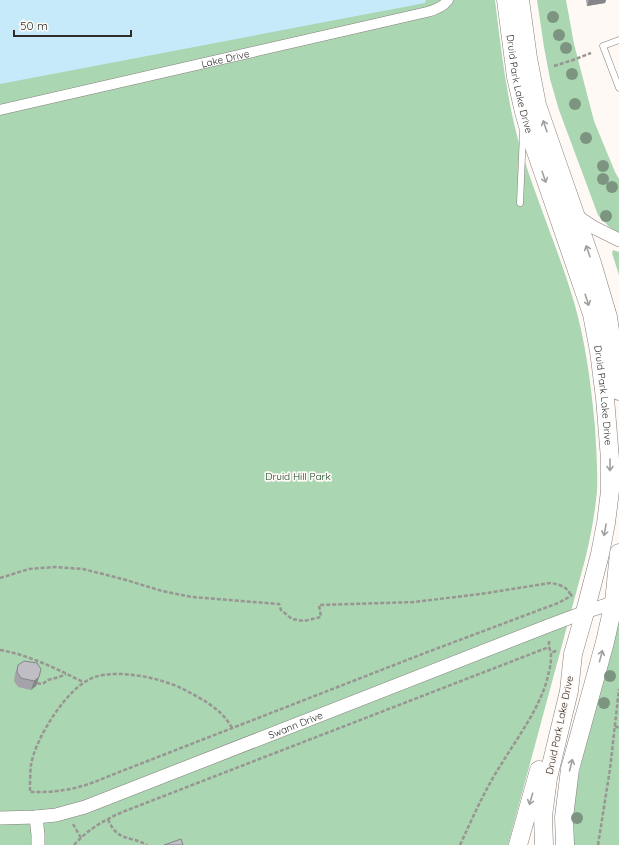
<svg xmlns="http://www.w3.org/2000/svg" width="619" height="845" font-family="Quicksand,sans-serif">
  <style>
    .green { fill: #aad6b1 }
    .water { fill: #c6eaf9 }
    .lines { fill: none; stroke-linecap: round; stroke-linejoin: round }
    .service-casing { stroke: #847f7b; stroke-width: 7 }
    .pedestrian-casing { stroke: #847f7b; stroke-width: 11 }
    .minor-casing { stroke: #847f7b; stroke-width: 14 }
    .secondary-casing { stroke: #847f7b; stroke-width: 19 }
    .path { stroke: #999592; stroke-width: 2.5; stroke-dasharray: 4 2; stroke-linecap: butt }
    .service { stroke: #fff; stroke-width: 6 }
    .pedestrian { stroke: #fff; stroke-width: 10 }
    .minor { stroke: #fff; stroke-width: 13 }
    .secondary { stroke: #fff; stroke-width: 18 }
    .tree { fill: #7d9580 }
    .wall { fill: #a3a3a9 }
    .shaded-wall { fill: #858589 }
    .building { fill: #bebec4; stroke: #858589 }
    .oneway { stroke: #a1a09f }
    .labels { text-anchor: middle; stroke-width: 3.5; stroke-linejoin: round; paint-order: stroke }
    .street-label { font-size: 10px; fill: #2e2c2a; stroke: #fff9f5 }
    .park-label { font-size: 10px; fill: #124421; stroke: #fff9f5 }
  </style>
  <rect width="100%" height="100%" fill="#fff9f5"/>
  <g class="green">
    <path d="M 0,0 L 495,0 C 501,48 506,96 519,143 C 535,197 558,248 574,302 C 586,343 591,385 595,427 C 596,448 598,470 597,491 C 595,513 591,534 586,556 L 508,845 L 0,845 Z"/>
    <path d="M 537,0 L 566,0 L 574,44 L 594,121 L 615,172 L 619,179 L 619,234 L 611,229 L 598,215 L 559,110 L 550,79 L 544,47 Z"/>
    <path d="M 613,250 L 619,252 L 619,275 L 612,253 Z"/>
    <path d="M 619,614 L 619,845 L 574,845 L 572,821 L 577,782 L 583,756 L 606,671 Z"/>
  </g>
  <path class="water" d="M 0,0 L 426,0 L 425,3 L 0,84 Z"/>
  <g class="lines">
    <g class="service-casing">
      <g id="service">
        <path d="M 619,40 L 603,46 L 619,88"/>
        <path d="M 520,203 L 523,133"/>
      </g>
    </g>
    <g class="pedestrian-casing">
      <g id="pedestrian">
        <path id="s1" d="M 0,110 L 427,12 C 435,10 443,7 448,0"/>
      </g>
    </g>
    <g class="minor-casing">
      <g id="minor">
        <path d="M 576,216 L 593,227 L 619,240"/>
        <path d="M 36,817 L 38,835 L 38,845"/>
        <path id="s2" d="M 0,818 L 36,817 L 56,815 L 85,807 L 553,624 L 585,612 L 619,601"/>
      </g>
    </g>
    <g class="secondary-casing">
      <g id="secondary">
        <path id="s3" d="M 506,0 L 516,77 L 524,112 L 532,140 L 592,314 L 599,351 L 605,398 L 610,459 L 610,491 L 606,523 L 600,554 L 585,612 L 573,654 L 569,691 L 548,778 L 543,816 L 544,845"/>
        <path d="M 520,0 L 528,58 L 537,105 L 592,263 L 608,317 L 619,391"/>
        <path d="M 518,845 L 539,770"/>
        <path d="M 565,845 L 564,817 L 570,769 L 605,642 L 614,602 L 619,553"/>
      </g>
    </g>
    <g class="path">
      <path d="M 554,66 L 573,60 L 591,53"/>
      <path d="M 0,578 L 29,569 L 55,567 L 83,569 L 126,580 L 162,591 L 192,597 L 279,604 L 281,610 L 292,619 L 304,621 L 321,617 L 319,605 L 415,602 L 487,593 L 550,583 C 559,584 568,587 571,596"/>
      <path d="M 549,641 L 549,647 L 551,653"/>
      <path d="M 0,650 C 29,655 57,669 83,682"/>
      <path d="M 37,683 L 41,684 L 44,683 L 48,680 L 59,677 L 66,674"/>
      <path d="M 615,726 L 619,728"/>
      <path d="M 232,728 C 222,709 202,699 183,689 C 161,678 119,669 95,677 C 68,685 35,739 31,765 C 30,774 30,784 30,792 C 41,792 53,792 64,790 C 86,787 106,777 127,769 L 425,653 L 558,603 L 571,596 L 572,594"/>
      <path d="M 108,819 C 117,842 129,835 147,845"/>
      <path d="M 73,824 L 81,838"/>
      <path d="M 74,845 C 88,829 106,819 125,811 L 549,647"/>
      <path d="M 460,845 C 473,817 485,789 502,763 C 519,735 543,704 549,671 C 551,665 551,659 551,653 L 558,650"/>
      <path d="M 598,845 L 610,769 L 619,689"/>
    </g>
    <use href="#service" class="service"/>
    <use href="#pedestrian" class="pedestrian"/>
    <use href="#minor" class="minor"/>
    <use href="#secondary" class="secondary"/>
  </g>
  <g class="tree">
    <circle cx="553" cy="17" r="6"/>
    <circle cx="559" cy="35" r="6"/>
    <circle cx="566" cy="48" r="6"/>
    <circle cx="572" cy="74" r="6"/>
    <circle cx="575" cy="104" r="6"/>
    <circle cx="586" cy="138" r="6"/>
    <circle cx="603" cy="166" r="6"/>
    <circle cx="603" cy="179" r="6"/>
    <circle cx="612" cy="187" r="6"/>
    <circle cx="606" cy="216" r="6"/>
    <circle cx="610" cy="676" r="6"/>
    <circle cx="604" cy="703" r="6"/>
    <circle cx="577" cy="818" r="6"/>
  </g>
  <g class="wall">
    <path d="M 586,0 L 606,0 L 605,3 L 587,6 Z"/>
    <path d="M 18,665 L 39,677 L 36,686 L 31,690 L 18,687 L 14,681 L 15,674 Z"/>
  </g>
  <g class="shaded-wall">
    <path d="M 589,0 L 606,0 L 605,3 L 587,6 Z"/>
    <path d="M 39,677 L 36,686 L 31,690 L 34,681 Z"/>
  </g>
  <g class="building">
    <path d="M 24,661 L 37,663 L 41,669 L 39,677 L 34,681 L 21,678 L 17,672 L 18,665 Z"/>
    <path d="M 181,839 L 183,845 L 164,845 Z"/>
  </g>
  <defs><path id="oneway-shaft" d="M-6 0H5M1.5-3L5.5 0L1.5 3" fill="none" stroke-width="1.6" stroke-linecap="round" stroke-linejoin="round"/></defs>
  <g class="oneway">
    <use href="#oneway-shaft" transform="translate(545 126) rotate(-109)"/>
    <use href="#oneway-shaft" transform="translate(544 177) rotate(71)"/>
    <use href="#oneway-shaft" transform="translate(588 251) rotate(-109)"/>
    <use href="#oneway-shaft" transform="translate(587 300) rotate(72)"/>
    <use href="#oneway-shaft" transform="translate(610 465) rotate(90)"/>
    <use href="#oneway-shaft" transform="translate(605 530) rotate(100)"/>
    <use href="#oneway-shaft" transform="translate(601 656) rotate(-75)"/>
    <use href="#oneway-shaft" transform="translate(571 765) rotate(-76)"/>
    <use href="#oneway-shaft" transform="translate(531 799) rotate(106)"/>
  </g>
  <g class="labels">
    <g class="street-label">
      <text dy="4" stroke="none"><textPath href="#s1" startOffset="231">Lake Drive</textPath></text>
      <text dy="4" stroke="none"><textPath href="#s3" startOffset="85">Druid Park Lake Drive</textPath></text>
      <text dy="4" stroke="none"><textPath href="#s3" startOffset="409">Druid Park Lake Drive</textPath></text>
      <text dy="4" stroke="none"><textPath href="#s2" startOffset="312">Swann Drive</textPath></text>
      <text transform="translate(559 725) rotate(-78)" y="4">Druid Park Lake Drive</text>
    </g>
    <g class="park-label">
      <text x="298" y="480">Druid Hill Park</text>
    </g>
  </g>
  <path d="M14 30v6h117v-6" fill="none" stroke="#2e2c2a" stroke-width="2"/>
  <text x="20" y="30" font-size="12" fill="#2e2c2a" stroke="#fff9f5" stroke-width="3" paint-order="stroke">50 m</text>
</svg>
